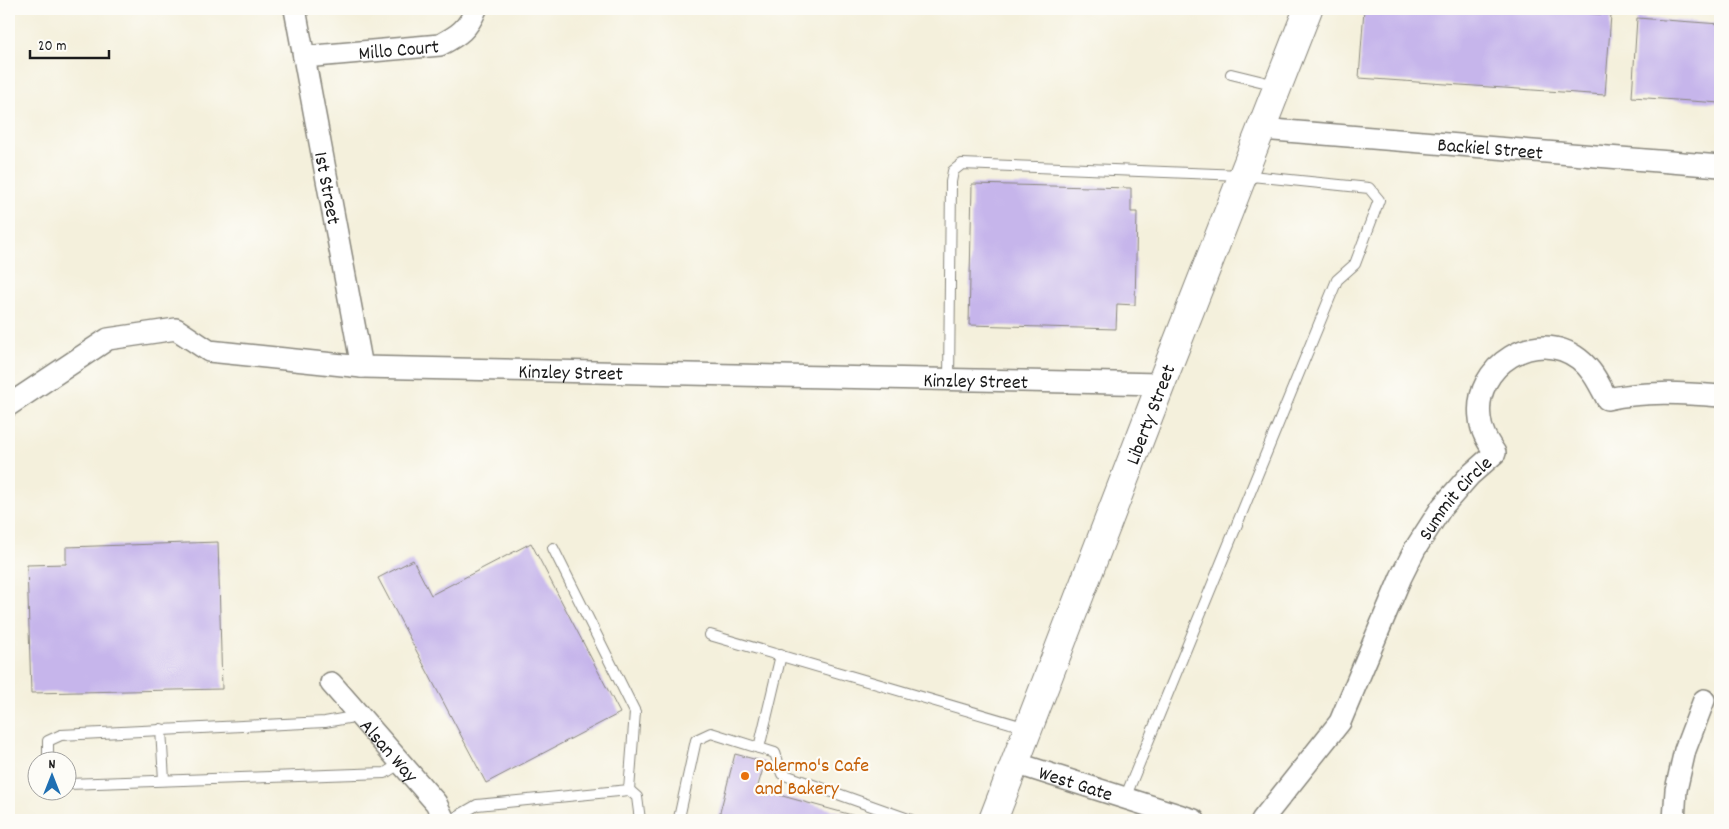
<svg xmlns="http://www.w3.org/2000/svg" width="1729" height="829" font-family="Dekko,sans-serif">
  <style>
    .building { fill: #c6b5eb }
    .lines { fill: none; stroke-linecap: round; stroke-linejoin: round }
    .service-casing { stroke: #88867c; stroke-width: 12 }
    .minor-casing { stroke: #88867c; stroke-width: 24 }
    .primary-casing { stroke: #88867c; stroke-width: 30 }
    .service { stroke: #fff; stroke-width: 10 }
    .minor { stroke: #fff; stroke-width: 21 }
    .primary { stroke: #fff; stroke-width: 28 }
    .food-dot { fill: #e8710a; stroke: #fdfcf7; stroke-width: 2 }
    .labels { text-anchor: middle; stroke-width: 4.5; stroke-linejoin: round; paint-order: stroke }
    .street-label { font-size: 20px; fill: #1c1c1c; stroke: #fdfcf7 }
    .food-label { font-size: 20px; fill: #c56008; stroke: #fdfcf7; text-anchor: start }
  </style>
  <rect width="100%" height="100%" fill="#fdfcf7"/>
  <filter id="ink" filterUnits="userSpaceOnUse"><feTurbulence type="fractalNoise" baseFrequency=".02" numOctaves="2"/><feDisplacementMap in="SourceGraphic" scale="10" xChannelSelector="R" yChannelSelector="G"/><feConvolveMatrix kernelMatrix="1 2 1 2 8 2 1 2 1" color-interpolation-filters="sRGB"/></filter>
  <filter id="wash" filterUnits="userSpaceOnUse"><feTurbulence type="fractalNoise" baseFrequency=".0096" numOctaves="4" result="noise"/><feDisplacementMap in="SourceGraphic" scale="20" xChannelSelector="R" yChannelSelector="G"/><feGaussianBlur stdDeviation="1.12" result="paint"/><feColorMatrix in="noise" values="0 0 0 0 0 0 0 0 0 0 0 0 0 0 0 0 0 1.4 0 .05"/><feComposite in="paint" operator="in"/></filter>
  <g filter="url(#wash)">
    <rect width="100%" height="100%" fill="#f4f0dc"/>
    <g id="blocks">
      <g class="building">
        <path d="M 1364,9 L 1524,9 L 1611,15 L 1605,95 L 1359,78 Z"/>
        <path d="M 1637,18 L 1720,24 L 1720,103 L 1632,97 Z"/>
        <path d="M 972,184 L 1131,188 L 1131,212 L 1137,212 L 1135,305 L 1117,304 L 1116,329 L 969,325 Z"/>
        <path d="M 218,542 L 222,689 L 31,693 L 27,565 L 66,564 L 66,547 Z"/>
        <path d="M 531,543 L 620,713 L 486,783 L 378,578 L 413,560 L 431,595 Z"/>
        <path d="M 735,754 L 765,762 L 757,789 L 870,820 L 718,820 Z"/>
      </g>
    </g>
  </g>
  <g filter="url(#ink)">
    <use href="#blocks" fill-opacity="0" stroke="#88867c" stroke-width="1"/>
    <g class="lines">
      <g class="service-casing">
        <g id="service">
          <path d="M 1231,74 L 1276,85"/>
          <path d="M 949,380 L 951,182 L 953,171 L 962,164 L 1242,175 L 1369,188 L 1379,200 L 1355,264 L 1337,280 L 1125,798"/>
          <path d="M 553,548 L 635,712 L 629,790"/>
          <path d="M 710,635 L 1027,728"/>
          <path d="M 161,729 L 164,780"/>
          <path d="M 759,748 L 781,655"/>
          <path d="M 48,762 L 48,741 L 61,735 L 325,722 L 359,716"/>
          <path d="M 68,784 L 385,773 L 401,763"/>
          <path d="M 451,820 L 477,805 L 629,790 L 637,797 L 640,820"/>
          <path d="M 680,820 L 679,818 L 696,740 L 711,733 L 775,753 L 782,774 L 911,820"/>
        </g>
      </g>
      <g class="minor-casing">
        <g id="minor">
          <path id="s1" d="M 295,9 L 362,367"/>
          <path id="s2" d="M 304,57 L 440,45 C 459,35 468,29 476,9"/>
          <path id="s3" d="M 1260,129 L 1720,166"/>
          <path id="s4" d="M 9,405 L 108,339 L 176,329 L 209,351 L 362,367 L 1161,384"/>
          <path id="s5" d="M 331,683 L 436,803 L 444,820"/>
          <path id="s6" d="M 1015,763 L 1194,820"/>
          <path id="s7" d="M 1262,820 L 1340,722 L 1401,577 L 1415,549 L 1442,507 L 1469,476 L 1495,453 C 1488,442 1481,432 1480,418 C 1473,366 1536,326 1579,359 C 1593,370 1599,384 1607,399 C 1645,391 1682,393 1720,396"/>
          <path d="M 1674,820 L 1676,790 L 1685,750 L 1704,700"/>
        </g>
      </g>
      <g class="primary-casing">
        <g id="primary">
          <path id="s8" d="M 993,820 L 1161,384 L 1308,9"/>
        </g>
      </g>
      <use href="#service" class="service"/>
      <use href="#minor" class="minor"/>
      <use href="#primary" class="primary"/>
    </g>
  </g>
  <circle class="food-dot" cx="745" cy="776" r="5"/>
  <g class="labels">
    <g class="street-label">
      <text dy="7" stroke="none"><textPath href="#s2" startOffset="95">Millo Court</textPath></text>
      <text dy="7" stroke="none"><textPath href="#s3" startOffset="231">Backiel Street</textPath></text>
      <text dy="7" stroke="none"><textPath href="#s1" startOffset="182">1st Street</textPath></text>
      <text dy="7" stroke="none"><textPath href="#s4" startOffset="590">Kinzley Street</textPath></text>
      <text dy="7" stroke="none"><textPath href="#s4" startOffset="995">Kinzley Street</textPath></text>
      <text dy="7" stroke="none"><textPath href="#s8" startOffset="435">Liberty Street</textPath></text>
      <text dy="7" stroke="none"><textPath href="#s7" startOffset="379">Summit Circle</textPath></text>
      <text dy="7" stroke="none"><textPath href="#s5" startOffset="89">Alsan Way</textPath></text>
      <text dy="7" stroke="none"><textPath href="#s6" startOffset="64">West Gate</textPath></text>
    </g>
    <g class="food-label">
      <text x="755" y="771">Palermo's Cafe<tspan x="755" dy="23">and Bakery</tspan></text>
    </g>
  </g>
  <rect width="1729" height="829" fill="none" stroke="#fdfcf7" stroke-width="30"/>
  <g transform="translate(52 776)"><circle r="24" fill="#fdfcf7" stroke="#a3a29f"/>
  <path d="M0-4L9 19L0 12L-9 19Z" fill="#1f6fb2"/>
  <text y="-8" font-size="14" font-weight="bold" text-anchor="middle" fill="#1c1c1c">N</text>
  </g>
  <path d="M30 50v8h79v-8" fill="none" stroke="#1c1c1c" stroke-width="2.5"/>
  <text x="38" y="50" font-size="15" fill="#1c1c1c" stroke="#fdfcf7" stroke-width="4" paint-order="stroke">20 m</text>
</svg>
